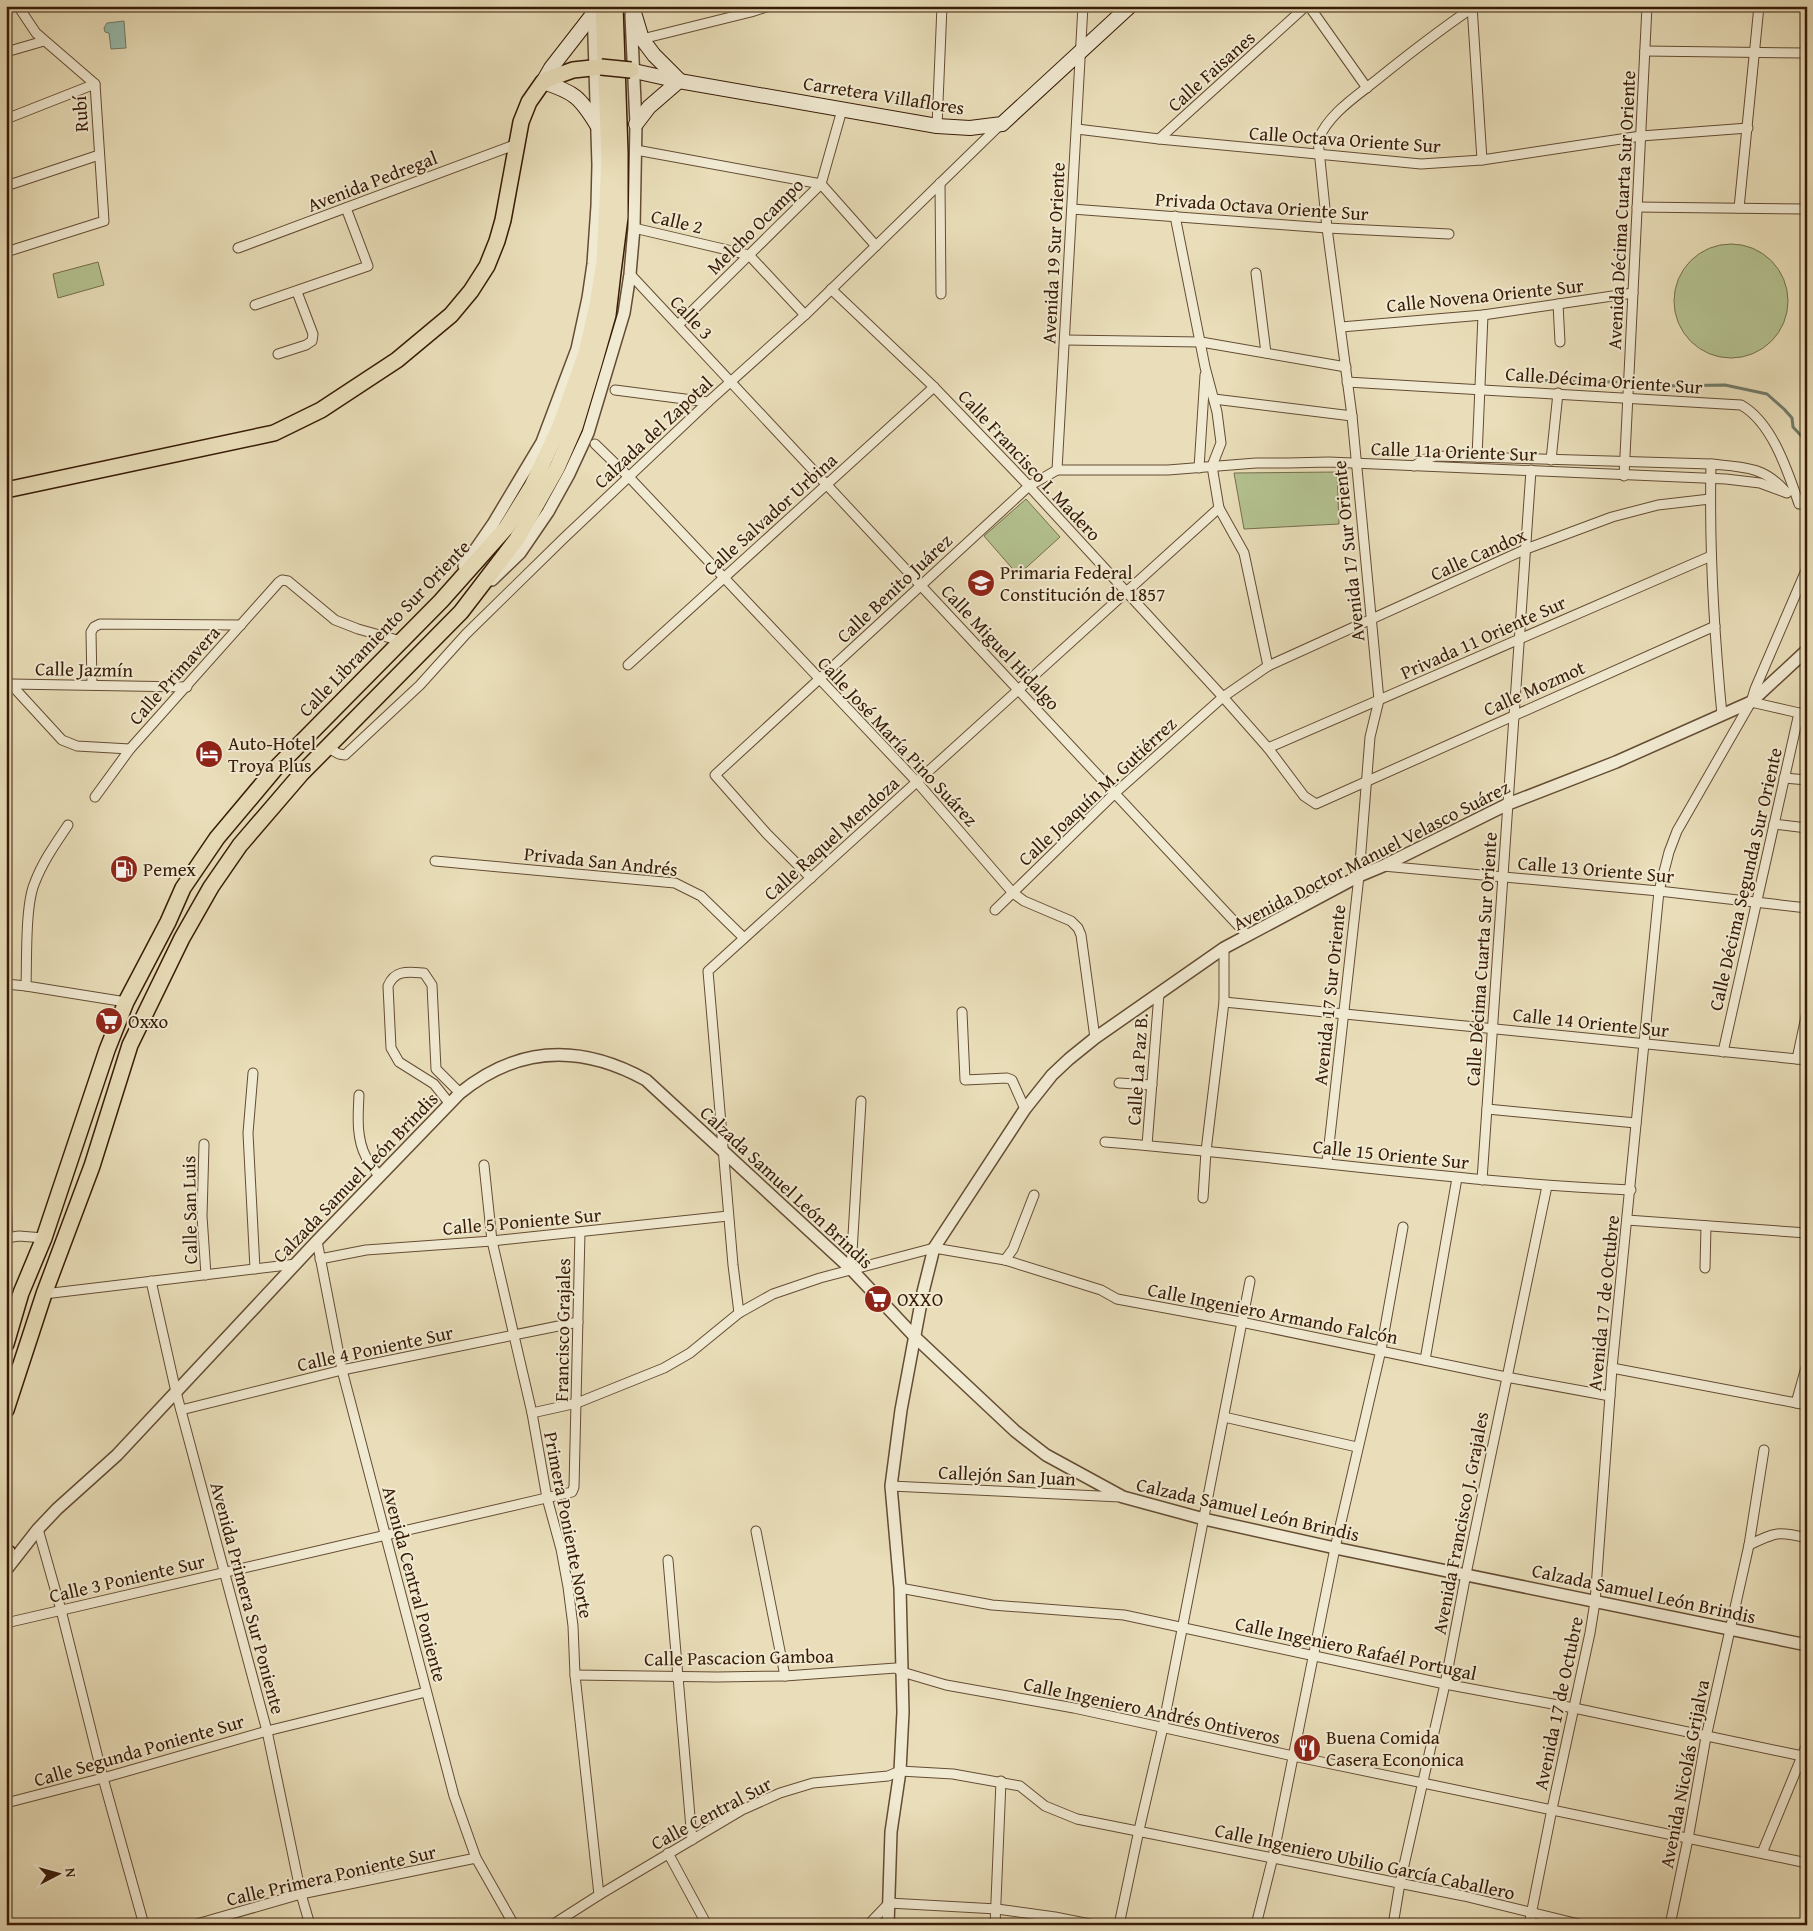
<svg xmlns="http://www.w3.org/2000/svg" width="1813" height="1931" font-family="'Gentium Book Plus',serif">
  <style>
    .green { fill: #b4c291; stroke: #766e4c }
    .water { fill: #97bcae; stroke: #717c6b }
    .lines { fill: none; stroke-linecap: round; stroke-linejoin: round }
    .stream { stroke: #717c6b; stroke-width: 3 }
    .minor-casing { stroke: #644c33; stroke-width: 11 }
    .tertiary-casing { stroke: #644c33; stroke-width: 14 }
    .secondary-casing { stroke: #371b06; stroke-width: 16 }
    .primary-casing { stroke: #371b06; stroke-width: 18 }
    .minor { stroke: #f1ead2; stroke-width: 9 }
    .tertiary { stroke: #f1ead2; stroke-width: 11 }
    .secondary { stroke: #f1ead2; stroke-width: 14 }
    .primary { stroke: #e9deb9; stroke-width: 15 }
    .primary-bridge-casing { stroke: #371b06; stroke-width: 18; stroke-linecap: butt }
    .primary-bridge { stroke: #e9deb9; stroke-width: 15 }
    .labels { text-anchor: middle; stroke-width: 4; stroke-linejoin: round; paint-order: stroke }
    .street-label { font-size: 19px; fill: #371b06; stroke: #f1ead2 }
    .poi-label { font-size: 19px; fill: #371b06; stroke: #f1ead2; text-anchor: start }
  </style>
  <rect width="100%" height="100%" fill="#e9deb9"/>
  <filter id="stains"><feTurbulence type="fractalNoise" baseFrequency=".004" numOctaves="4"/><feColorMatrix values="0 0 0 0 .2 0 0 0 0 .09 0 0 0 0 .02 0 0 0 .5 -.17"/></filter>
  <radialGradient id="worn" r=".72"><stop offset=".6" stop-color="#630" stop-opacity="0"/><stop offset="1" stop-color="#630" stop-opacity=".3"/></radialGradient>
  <g class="green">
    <circle cx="1731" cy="301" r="57"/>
    <path d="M 98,262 L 104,285 L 58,298 L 53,274 Z"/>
    <path d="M 1337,472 L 1339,524 L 1244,529 L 1234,473 Z"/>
    <path d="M 1026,499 L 1060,537 L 1018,575 L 984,536 Z"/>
  </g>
  <path class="water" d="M 124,21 L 126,48 L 111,49 L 109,33 L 105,32 L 104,28 L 107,23 Z"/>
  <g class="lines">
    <g class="stream">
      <path d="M 1519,380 L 1616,382"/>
      <path d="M 1640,384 L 1663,386 L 1725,385 L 1767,394 L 1784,409 L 1792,418 L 1793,427 L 1807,442"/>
      <path d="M 1807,444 L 1805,450 L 1807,451"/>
    </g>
    <g class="minor-casing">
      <g id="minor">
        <path d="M 1309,6 L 1367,88"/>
        <path d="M 1472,6 L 1482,160"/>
        <path d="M 642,39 L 751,12 L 769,6"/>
        <path d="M 1645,51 L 1807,53"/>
        <path d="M 6,52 L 44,41"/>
        <path d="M 6,119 L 95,84"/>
        <path d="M 937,126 L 942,6"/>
        <path d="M 1077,129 L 1159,139 L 1421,164 L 1482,160 L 1641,136 L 1748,128"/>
        <path d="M 1159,139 L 1306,6"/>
        <path d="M 636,150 L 821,184 L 876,246"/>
        <path d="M 940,183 L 941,294"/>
        <path d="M 6,186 L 99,155"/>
        <path d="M 1637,207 L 1807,209"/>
        <path d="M 1739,208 L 1759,6"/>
        <path d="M 1072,209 L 1327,228 L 1449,234"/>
        <path d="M 1175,216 L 1205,367 L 1217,412 L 1221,443 L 1212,466 L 1219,508 L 1244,553 L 1268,666"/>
        <path d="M 634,228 L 749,255 L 805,315"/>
        <path d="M 238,248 L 517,144"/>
        <path d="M 6,252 L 104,221 L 95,84 L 36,33 L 18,6"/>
        <path d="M 1256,273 L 1266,353"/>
        <path d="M 630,274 L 1247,935"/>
        <path d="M 831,289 L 934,387 L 1029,486 L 1223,697 L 1268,748 L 1304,796 L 1316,804 L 1715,626"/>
        <path d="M 1558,304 L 1560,342"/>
        <path d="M 255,305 L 368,266 L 346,208"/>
        <path d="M 678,325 L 821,184 L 842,110"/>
        <path d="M 1341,327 L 1483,315 L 1633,293"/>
        <path d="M 1065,340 L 1201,342 L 1346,367"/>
        <path d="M 278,354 L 306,345 L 312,341 L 313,334 L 297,292"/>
        <path d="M 1347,382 L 1741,405 C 1772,422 1788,472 1799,504"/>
        <path d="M 615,390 L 708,402"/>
        <path d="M 1214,399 L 1352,416"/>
        <path d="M 595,444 L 629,477 L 917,782 L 1013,893 L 1024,901 L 1071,921 L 1078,928 L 1081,935 L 1095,1038"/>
        <path d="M 1477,457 L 1483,315"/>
        <path d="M 1551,460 L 1558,393"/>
        <path d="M 1711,464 C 1709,548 1714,632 1722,715"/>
        <path d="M 1414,466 L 1423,460 L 1436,456 L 1711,464 C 1742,467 1764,466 1786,492"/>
        <path d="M 1199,468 L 1205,375"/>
        <path d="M 1057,470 L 1083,6"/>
        <path d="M 1624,476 L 1647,6"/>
        <path d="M 628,665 L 934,387"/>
        <path d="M 6,679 L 62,740 L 77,746 L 130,749"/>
        <path d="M 11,684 L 187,687"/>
        <path d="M 92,685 L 91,632 L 94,627 L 100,624 L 241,625"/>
        <path d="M 1751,702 L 1799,713 L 1807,713"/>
        <path d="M 328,748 L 339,754 L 345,755 L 420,685 L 466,634 L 564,538 L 708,402 L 805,315 L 1001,124"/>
        <path d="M 1268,748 L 1711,556"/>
        <path d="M 1784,778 L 1807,780"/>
        <path d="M 95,797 L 130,749 L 279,582 L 282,580 L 288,581 L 335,620 L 358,629 L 401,641"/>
        <path d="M 1774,824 L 1807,828"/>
        <path d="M 435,861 L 675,883 L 701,896 L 744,938"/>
        <path d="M 1383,866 L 1659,891 L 1807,908"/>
        <path d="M 811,878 L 767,834 L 715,775 L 1029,486 L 1057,470 L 1168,470 L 1256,463 L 1288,463 L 1329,462 L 1726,479 L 1760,483 L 1787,493"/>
        <path d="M 995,910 L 1115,793 L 1223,697 L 1268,666 L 1526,549 L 1612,517 L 1658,505 L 1710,499"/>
        <path d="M 6,984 L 26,986 L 126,1002"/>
        <path d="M 26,986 C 27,959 25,904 35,882 C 43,861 56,843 68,825"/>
        <path d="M 1224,1002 L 1807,1060"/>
        <path d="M 962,1012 L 965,1080 L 1007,1078 L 1012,1080 L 1025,1109"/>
        <path d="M 1723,1052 L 1799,713"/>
        <path d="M 1797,1059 L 1807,1012"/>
        <path d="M 253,1073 L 248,1133 L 255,1269"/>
        <path d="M 1119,1083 L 1152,1085"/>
        <path d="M 359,1095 C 358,1115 356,1138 366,1157 C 369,1164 375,1170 379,1176"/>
        <path d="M 450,1104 L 434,1084 L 399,1062 L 391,1048 L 388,986 C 395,969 409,972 424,973 L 432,985 L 436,1069 L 460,1093"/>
        <path d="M 1487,1109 L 1636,1123"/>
        <path d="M 1105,1142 C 1280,1156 1455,1182 1631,1190"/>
        <path d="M 204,1144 L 202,1216 L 206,1275"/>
        <path d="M 1147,1145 L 1159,994"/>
        <path d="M 1327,1163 L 1359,876 L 1370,737 L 1379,700 L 1352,416 L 1327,228 L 1318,140 C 1329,113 1357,96 1379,78 C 1410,53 1440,30 1472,8"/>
        <path d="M 484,1165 L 492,1241 L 532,1413 L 547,1498 L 561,1549 L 568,1587 L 573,1626 L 575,1675 L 599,1895"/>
        <path d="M 1482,1180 L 1531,470"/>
        <path d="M 6,1198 L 8,1238"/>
        <path d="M 1203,1198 L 1206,1151 L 1224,1002 L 1224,948"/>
        <path d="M 1627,1220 L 1807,1233"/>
        <path d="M 6,1238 L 19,1236 L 44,1238"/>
        <path d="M 317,1241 L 342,1370 L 454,1796 L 476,1858 L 514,1925"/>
        <path d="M 320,1259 L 366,1250 L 492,1241 L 728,1216"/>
        <path d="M 1005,1260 L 1013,1249 L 1034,1195"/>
        <path d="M 1705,1268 L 1706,1226"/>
        <path d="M 851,1269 L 861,1101"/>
        <path d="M 151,1281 L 176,1392 L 267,1731 L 301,1894 L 310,1925"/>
        <path d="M 44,1294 L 296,1264"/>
        <path d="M 739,1313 L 733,1265 L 708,971 L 1219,508"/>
        <path d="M 1425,1360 L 1457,1178"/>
        <path d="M 1612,1368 L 1807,1405"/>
        <path d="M 1796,1403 L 1807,1364"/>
        <path d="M 181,1410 L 342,1370 L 578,1322"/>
        <path d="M 532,1413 L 577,1403 L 664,1368 L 690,1353 L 739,1313 L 773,1294 L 820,1278 L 934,1248 L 1005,1260 L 1101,1290 L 1117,1299 L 1241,1322 L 1506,1377 L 1610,1396"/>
        <path d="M 1224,1417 L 1357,1447"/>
        <path d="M 891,1486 L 1120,1497"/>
        <path d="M 38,1529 L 61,1610 L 103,1778 L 144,1925"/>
        <path d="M 756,1531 L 785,1676"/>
        <path d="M 1749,1545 C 1776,1532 1778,1531 1807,1538"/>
        <path d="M 668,1560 L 692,1840"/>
        <path d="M 900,1588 L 992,1605 L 1124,1615 L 1445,1684 L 1574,1708 L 1802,1756"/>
        <path d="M 6,1623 L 572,1492 L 574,1487 L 580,1232"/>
        <path d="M 575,1675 L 717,1677 L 785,1676 L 896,1668 L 902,1672 L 946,1685 L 1074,1708 L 1293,1756 L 1807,1863"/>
        <path d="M 6,1803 L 103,1778 L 267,1731 L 426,1692"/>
        <path d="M 668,1853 L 707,1925"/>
        <path d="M 1762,1853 L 1807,1744"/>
        <path d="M 193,1925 L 301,1894 L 476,1858"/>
        <path d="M 552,1925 L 599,1895 L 742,1810 L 780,1793 L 813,1783 L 888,1776 L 900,1771 L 953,1774 L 1020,1786 L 1045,1806 L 1077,1819 L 1464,1896 L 1583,1925"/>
        <path d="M 868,1925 L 889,1903 L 997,1909 L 1055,1917 L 1095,1925"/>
        <path d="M 995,1925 L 1001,1781"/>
        <path d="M 1119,1925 L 1139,1830 L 1163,1727 L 1250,1281"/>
        <path d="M 1256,1925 L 1273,1857 L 1335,1548 L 1381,1350 L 1403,1227"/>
        <path d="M 1393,1925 L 1400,1883 L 1445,1684 L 1466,1574 L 1547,1186"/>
        <path d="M 1529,1925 L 1552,1809 L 1590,1633 L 1595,1602 L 1612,1368 L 1659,891 L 1669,852 L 1677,831 L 1751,702 L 1755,689 L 1807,568"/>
        <path d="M 1670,1925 L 1688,1839 L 1706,1737 L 1749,1545 L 1764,1450"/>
      </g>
    </g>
    <g class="tertiary-casing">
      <g id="tertiary">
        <path d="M 464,566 L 493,524 L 542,442 L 577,349 L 588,298 L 593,264 L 597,206 L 598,165 L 593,6"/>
        <path d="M 492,580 L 520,553 L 548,512 L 569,474 L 588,433 L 624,313 L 630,274 L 634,228 L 636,124 L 631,15"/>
        <path d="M 6,1570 L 38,1529 L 57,1509 L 117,1455 L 317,1241 L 460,1093 C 519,1045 581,1044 646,1080 L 851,1269 L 916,1338 L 1015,1431 L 1046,1455 L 1123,1497 L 1204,1519 L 1335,1548 L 1807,1645"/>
        <path d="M 888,1925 L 891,1832 L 900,1771 L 903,1712 L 900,1588 L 891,1486 L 901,1410 L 923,1292 L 934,1248 L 1025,1109 L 1052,1075 L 1069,1059 L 1095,1038 L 1224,948 L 1359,876 L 1383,866 L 1508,804 L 1616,762 L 1751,702 L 1807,650"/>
      </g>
    </g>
    <g class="secondary-casing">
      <g id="secondary">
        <path d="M 632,6 L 642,39 L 654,55 L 679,80"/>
        <path d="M 593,14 L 551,68 L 543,82 C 574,92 580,97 597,125"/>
        <path d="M 634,71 L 679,81 L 937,126 L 970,128 L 1002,124 L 1130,6"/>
        <path d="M 636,124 L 649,107 L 679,81"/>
      </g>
    </g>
    <g class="primary-casing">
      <g id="primary">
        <path d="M 6,490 L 274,433 L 321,410 L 397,360 L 451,315 L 471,291 L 487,266 L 497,241 L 503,220 L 521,122 L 529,102 L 543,82 L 551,78 L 573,70 L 601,67"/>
        <path d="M 6,1344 L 21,1293 L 44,1238 L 107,1050 L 126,1002 L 168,922 L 183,888 L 217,838 L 275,769 L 441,601 L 506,528 L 532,486 L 560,426 L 586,353 L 597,305 L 604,262 L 609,159 L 603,6"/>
        <path d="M 6,1410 L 44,1294 L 92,1166 L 130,1045 L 182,938 L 211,887 L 240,845 L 301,774 L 461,612 L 517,539 L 557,468 L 575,427 L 594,364 L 608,315 L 613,272 L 620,217 L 620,153 L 615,6"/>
        <path d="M 6,1552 L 8,1553"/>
      </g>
    </g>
    <use href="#minor" class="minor"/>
    <use href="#tertiary" class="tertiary"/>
    <use href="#secondary" class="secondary"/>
    <use href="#primary" class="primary"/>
    <g class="primary-bridge-casing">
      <path id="primary-bridge" d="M 601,67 L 631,70"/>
    </g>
    <use href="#primary-bridge" class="primary-bridge"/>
  </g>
  <defs>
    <g id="school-disc" transform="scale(1.4375)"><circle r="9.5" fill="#8f2418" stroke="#f1ead2"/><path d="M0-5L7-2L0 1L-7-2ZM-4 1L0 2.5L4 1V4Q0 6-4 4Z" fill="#fff"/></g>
    <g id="hotel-disc" transform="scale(1.4375)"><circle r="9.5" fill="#8f2418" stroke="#f1ead2"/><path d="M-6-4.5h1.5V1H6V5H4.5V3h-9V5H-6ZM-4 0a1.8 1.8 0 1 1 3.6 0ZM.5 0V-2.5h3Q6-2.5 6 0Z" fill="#fff"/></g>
    <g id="fuel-disc" transform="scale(1.4375)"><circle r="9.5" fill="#8f2418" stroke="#f1ead2"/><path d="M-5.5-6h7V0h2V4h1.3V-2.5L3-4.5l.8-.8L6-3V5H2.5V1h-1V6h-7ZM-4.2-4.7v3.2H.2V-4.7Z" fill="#fff"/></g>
    <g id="supermarket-disc" transform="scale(1.4375)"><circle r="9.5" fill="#8f2418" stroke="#f1ead2"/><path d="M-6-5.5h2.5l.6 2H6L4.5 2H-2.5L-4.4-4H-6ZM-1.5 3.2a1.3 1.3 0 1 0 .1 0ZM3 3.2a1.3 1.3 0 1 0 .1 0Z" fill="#fff"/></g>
    <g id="restaurant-disc" transform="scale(1.4375)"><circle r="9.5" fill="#8f2418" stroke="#f1ead2"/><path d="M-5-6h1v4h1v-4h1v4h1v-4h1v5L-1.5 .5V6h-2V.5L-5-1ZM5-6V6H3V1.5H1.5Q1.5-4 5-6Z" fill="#fff"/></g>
  </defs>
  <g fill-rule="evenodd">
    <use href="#school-disc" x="981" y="583"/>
    <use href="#hotel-disc" x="209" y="754"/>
    <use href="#fuel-disc" x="124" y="869"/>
    <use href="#supermarket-disc" x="109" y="1021"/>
    <use href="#supermarket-disc" x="878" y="1299"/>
    <use href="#restaurant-disc" x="1307" y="1748"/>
  </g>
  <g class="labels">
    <g class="street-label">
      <text transform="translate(1211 71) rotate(-42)" y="7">Calle Faisanes</text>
      <text transform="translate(884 95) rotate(9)" y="7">Carretera Villaflores</text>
      <text transform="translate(80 114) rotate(-93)" y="7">Rubí</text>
      <text transform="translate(1345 139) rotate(4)" y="7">Calle Octava Oriente Sur</text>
      <text transform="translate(372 181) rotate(-21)" y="7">Avenida Pedregal</text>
      <text transform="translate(1262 206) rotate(4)" y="7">Privada Octava Oriente Sur</text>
      <text transform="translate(1621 210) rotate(-87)" y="7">Avenida Décima Cuarta Sur Oriente</text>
      <text transform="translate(677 221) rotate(13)" y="7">Calle 2</text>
      <text transform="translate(755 226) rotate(-45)" y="7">Melcho Ocampo</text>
      <text transform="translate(1053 253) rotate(-87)" y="7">Avenida 19 Sur Oriente</text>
      <text transform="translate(1485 295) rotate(-6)" y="7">Calle Novena Oriente Sur</text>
      <text transform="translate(692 317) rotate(47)" y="7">Calle 3</text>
      <text transform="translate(1604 380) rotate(4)" y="7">Calle Décima Oriente Sur</text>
      <text transform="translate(653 432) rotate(-43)" y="7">Calzada del Zapotal</text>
      <text transform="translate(1454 451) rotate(2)" y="7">Calle 11a Oriente Sur</text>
      <text transform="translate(1030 465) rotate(47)" y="7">Calle Francisco I. Madero</text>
      <text transform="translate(770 514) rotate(-42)" y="7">Calle Salvador Urbina</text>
      <text transform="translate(1348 551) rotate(-96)" y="7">Avenida 17 Sur Oriente</text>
      <text transform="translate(1478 554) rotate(-24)" y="7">Calle Candox</text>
      <text transform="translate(894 588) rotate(-43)" y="7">Calle Benito Juárez</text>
      <text transform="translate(384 628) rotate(-46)" y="7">Calle Libramiento Sur Oriente</text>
      <text transform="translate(1483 637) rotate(-24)" y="7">Privada 11 Oriente Sur</text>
      <text transform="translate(1001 647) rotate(47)" y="7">Calle Miguel Hidalgo</text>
      <text transform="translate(84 669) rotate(1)" y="7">Calle Jazmín</text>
      <text transform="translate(174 675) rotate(-48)" y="7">Calle Primavera</text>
      <text transform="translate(1534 688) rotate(-24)" y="7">Calle Mozmot</text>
      <text transform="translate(898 741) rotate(47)" y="7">Calle José María Pino Suárez</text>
      <text transform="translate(1097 791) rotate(-43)" y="7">Calle Joaquín M. Gutiérrez</text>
      <text transform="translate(831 838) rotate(-42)" y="7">Calle Raquel Mendoza</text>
      <text transform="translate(1371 855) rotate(-27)" y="7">Avenida Doctor Manuel Velasco Suárez</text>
      <text transform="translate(601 861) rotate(6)" y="7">Privada San Andrés</text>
      <text transform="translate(1596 869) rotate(5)" y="7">Calle 13 Oriente Sur</text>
      <text transform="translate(1745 879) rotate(-77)" y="7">Calle Décima Segunda Sur Oriente</text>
      <text transform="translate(1481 959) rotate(-86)" y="7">Calle Décima Cuarta Sur Oriente</text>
      <text transform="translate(1329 995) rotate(-84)" y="7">Avenida 17 Sur Oriente</text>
      <text transform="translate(1591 1022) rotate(6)" y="7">Calle 14 Oriente Sur</text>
      <text transform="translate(1137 1069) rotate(-86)" y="7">Calle La Paz B.</text>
      <text transform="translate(1391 1154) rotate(6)" y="7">Calle 15 Oriente Sur</text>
      <text transform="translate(355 1177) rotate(-46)" y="7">Calzada Samuel León Brindis</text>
      <text transform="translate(787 1187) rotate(43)" y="7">Calzada Samuel León Brindis</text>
      <text transform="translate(189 1210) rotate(-91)" y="7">Calle San Luis</text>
      <text transform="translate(522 1221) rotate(-5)" y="7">Calle 5 Poniente Sur</text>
      <text transform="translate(1603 1303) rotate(-84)" y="7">Avenida 17 de Octubre</text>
      <text transform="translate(1273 1313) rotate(11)" y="7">Calle Ingeniero Armando Falcón</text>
      <text transform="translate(562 1330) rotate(-89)" y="7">Francisco Grajales</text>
      <text transform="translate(375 1348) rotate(-12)" y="7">Calle 4 Poniente Sur</text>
      <text transform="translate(1007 1475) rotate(3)" y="7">Callejón San Juan</text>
      <text transform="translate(1248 1509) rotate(13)" y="7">Calzada Samuel León Brindis</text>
      <text transform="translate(1460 1523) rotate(-79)" y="7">Avenida Francisco J. Grajales</text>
      <text transform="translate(569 1525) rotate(79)" y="7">Primera Poniente Norte</text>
      <text transform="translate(127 1578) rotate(-13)" y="7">Calle 3 Poniente Sur</text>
      <text transform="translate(415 1584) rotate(75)" y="7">Avenida Central Poniente</text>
      <text transform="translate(1644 1593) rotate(12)" y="7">Calzada Samuel León Brindis</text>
      <text transform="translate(248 1598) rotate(75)" y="7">Avenida Primera Sur Poniente</text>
      <text transform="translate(1356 1648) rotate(12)" y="7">Calle Ingeniero Rafaél Portugal</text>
      <text transform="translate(739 1657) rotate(-1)" y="7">Calle Pascacion Gamboa</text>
      <text transform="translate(1558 1703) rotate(-78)" y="7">Avenida 17 de Octubre</text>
      <text transform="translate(1152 1710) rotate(12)" y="7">Calle Ingeniero Andrés Ontiveros</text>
      <text transform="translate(139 1750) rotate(-16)" y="7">Calle Segunda Poniente Sur</text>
      <text transform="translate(1684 1774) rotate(-79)" y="7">Avenida Nicolás Grijalva</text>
      <text transform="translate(711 1813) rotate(-28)" y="7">Calle Central Sur</text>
      <text transform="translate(1365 1861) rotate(12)" y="7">Calle Ingeniero Ubilio García Caballero</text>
      <text transform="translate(331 1875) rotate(-13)" y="7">Calle Primera Poniente Sur</text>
    </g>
    <g class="poi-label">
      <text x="1000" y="579">Primaria Federal<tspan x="1000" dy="22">Constitución de 1857</tspan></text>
      <text x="228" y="750">Auto-Hotel<tspan x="228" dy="22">Troya Plus</tspan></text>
      <text x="143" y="876">Pemex</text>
      <text x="128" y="1028">Oxxo</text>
      <text x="897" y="1306">OXXO</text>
      <text x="1326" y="1744">Buena Comida<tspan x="1326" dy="22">Casera Econonica</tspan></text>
    </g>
  </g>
  <rect width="1813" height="1931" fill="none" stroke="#e9deb9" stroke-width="25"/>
  <rect x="8" y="8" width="1798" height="1916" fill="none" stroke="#371b06" stroke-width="2.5"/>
  <rect x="12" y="12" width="1788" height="1906" fill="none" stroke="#371b06"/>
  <g transform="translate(58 1874) rotate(84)" stroke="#f1ead2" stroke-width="4" paint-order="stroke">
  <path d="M0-4L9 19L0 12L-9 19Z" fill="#371b06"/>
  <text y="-8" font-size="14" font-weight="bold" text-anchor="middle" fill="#371b06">N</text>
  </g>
  <rect width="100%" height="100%" filter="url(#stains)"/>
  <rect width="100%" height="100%" fill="url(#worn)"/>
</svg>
